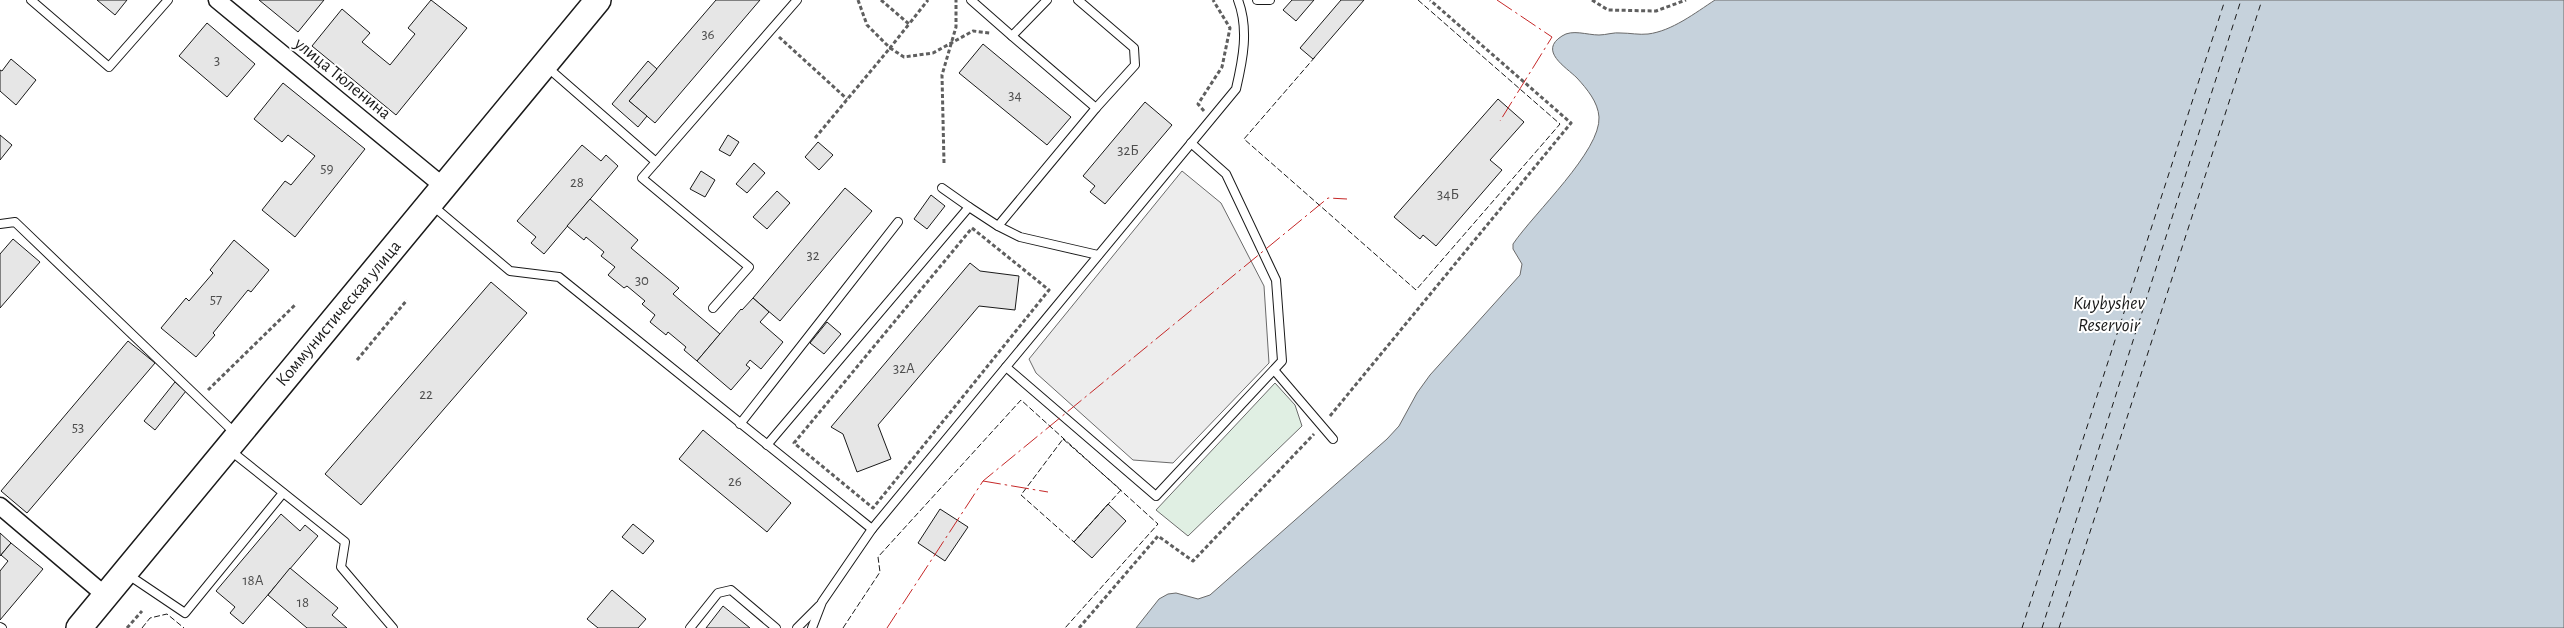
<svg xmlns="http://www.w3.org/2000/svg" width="2564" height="628" font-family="'Alegreya Sans',sans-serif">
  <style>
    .green { fill: #e0efe3; stroke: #6a6a6a }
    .parking { fill: #ededed; stroke: #6a6a6a }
    .water { fill: #c6d2dc; stroke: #6a6a6a }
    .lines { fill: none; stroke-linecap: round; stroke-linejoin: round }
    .ferry { stroke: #1a1a1a; stroke-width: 1; stroke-dasharray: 6 5; stroke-linecap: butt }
    .building { fill: #e6e6e6; stroke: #1a1a1a }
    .service-casing { stroke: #1a1a1a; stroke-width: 10 }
    .minor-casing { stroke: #1a1a1a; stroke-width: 19 }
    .primary-casing { stroke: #1a1a1a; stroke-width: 28 }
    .path { stroke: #5f5f5f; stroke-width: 3; stroke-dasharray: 4 2.5; stroke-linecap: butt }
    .service { stroke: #fff; stroke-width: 8 }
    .minor { stroke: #fff; stroke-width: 16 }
    .primary { stroke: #fff; stroke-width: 25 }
    .fence { stroke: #1a1a1a; stroke-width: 1; stroke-dasharray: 6 2.5; stroke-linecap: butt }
    .power { stroke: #c62828; stroke-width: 1; stroke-dasharray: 18 4 2.5 4; stroke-linecap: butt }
    .labels { text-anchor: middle; stroke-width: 4; stroke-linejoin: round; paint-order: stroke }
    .number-label { font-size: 15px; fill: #4d4d4d }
    .street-label { font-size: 18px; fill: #1a1a1a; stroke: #fff }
    .water-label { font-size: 19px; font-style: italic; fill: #1a1a1a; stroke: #fff }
  </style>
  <rect width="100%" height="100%" fill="#fff"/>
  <path class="green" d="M 1275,383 L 1295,405 L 1302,426 L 1188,536 L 1156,510 Z"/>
  <path class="parking" d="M 1182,171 L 1221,203 L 1264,286 L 1269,363 L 1173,463 L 1133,460 L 1036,373 L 1029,359 Z"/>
  <path class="water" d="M 1715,0 L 2564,0 L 2564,628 L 1136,628 L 1159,599 L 1168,594 L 1176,593 L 1198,599 L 1210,595 L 1387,439 L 1399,426 L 1417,393 L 1430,375 L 1520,275 L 1522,264 L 1513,249 L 1513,244 C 1534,213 1601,151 1599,117 C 1598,102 1587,89 1577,78 C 1566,67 1538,51 1562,36 C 1572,29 1587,35 1599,35 C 1606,35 1614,32 1621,33 C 1630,33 1639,35 1648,34 C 1672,31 1695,13 1715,0 Z"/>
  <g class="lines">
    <g class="ferry">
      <path d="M 2022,628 L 2225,0"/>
      <path d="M 2042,628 L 2241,0"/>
      <path d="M 2059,628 L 2262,0"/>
    </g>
  </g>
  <g class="building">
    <path d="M 97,0 L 127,0 L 115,15 Z"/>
    <path d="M 259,0 L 324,0 L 298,32 Z"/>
    <path d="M 431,0 L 467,28 L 396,115 L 312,46 L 342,9 L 370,33 L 362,42 L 390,65 L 415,34 L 408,28 Z"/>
    <path d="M 716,0 L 760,0 L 655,123 L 629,101 Z"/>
    <path d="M 1292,0 L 1314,0 L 1296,21 L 1283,10 Z"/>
    <path d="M 1341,0 L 1364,0 L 1313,59 L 1300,48 Z"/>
    <path d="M 207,23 L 255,64 L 227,97 L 179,56 Z"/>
    <path d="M 983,44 L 1071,117 L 1047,145 L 959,73 Z"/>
    <path d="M 11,59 L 36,80 L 16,105 L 0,91 L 0,70 L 2,71 Z"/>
    <path d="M 648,61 L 657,69 L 629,101 L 647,116 L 638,127 L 612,104 Z"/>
    <path d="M 283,83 L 365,149 L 295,237 L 262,210 L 285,181 L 291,185 L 315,156 L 288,135 L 282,142 L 254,119 Z"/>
    <path d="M 1498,99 L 1524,122 L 1490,160 L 1502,170 L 1436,246 L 1423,235 L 1420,239 L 1394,217 Z"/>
    <path d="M 1145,102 L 1172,125 L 1105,204 L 1090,192 L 1095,186 L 1083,176 Z"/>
    <path d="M 0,135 L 12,145 L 0,160 Z"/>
    <path d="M 728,135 L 739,142 L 730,156 L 719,150 Z"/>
    <path d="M 818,142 L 833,155 L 819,170 L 805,157 Z"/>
    <path d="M 582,145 L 601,161 L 606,155 L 618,166 L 544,254 L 531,243 L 536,237 L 517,221 Z"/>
    <path d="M 754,163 L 765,173 L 747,193 L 736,184 Z"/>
    <path d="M 701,171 L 715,180 L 705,197 L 690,189 Z"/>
    <path d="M 845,188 L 872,211 L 780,321 L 753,298 Z"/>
    <path d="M 777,191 L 790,203 L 767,229 L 753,217 Z"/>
    <path d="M 931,195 L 945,206 L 927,229 L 914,219 Z"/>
    <path d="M 590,199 L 638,240 L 631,248 L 679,288 L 673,294 L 720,334 L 697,361 L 684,350 L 686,347 L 668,332 L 666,335 L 650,322 L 655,315 L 642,304 L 645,301 L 627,286 L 624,288 L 608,275 L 615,267 L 601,256 L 604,252 L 586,237 L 584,240 L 567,226 Z"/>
    <path d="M 13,239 L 40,262 L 0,308 L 0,254 Z"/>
    <path d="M 234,240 L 269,270 L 251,292 L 248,290 L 213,333 L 215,335 L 196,357 L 161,328 L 186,298 L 189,301 L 213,273 L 210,270 Z"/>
    <path d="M 970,263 L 980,271 L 1019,276 L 1015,310 L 979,306 L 878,425 L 891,459 L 857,472 L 843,434 L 831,427 Z"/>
    <path d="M 491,282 L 527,313 L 361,505 L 325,474 Z"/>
    <path d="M 753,298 L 769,312 L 760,322 L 783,342 L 761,369 L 750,360 L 746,365 L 750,368 L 731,390 L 697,361 L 741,309 L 742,310 Z"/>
    <path d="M 827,322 L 841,334 L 824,354 L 810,343 Z"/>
    <path d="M 128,341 L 155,363 L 27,513 L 1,491 Z"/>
    <path d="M 175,382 L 186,391 L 155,430 L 144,421 Z"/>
    <path d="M 703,430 L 791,503 L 767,532 L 679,459 Z"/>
    <path d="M 1108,504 L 1126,521 L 1092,558 L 1074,542 Z"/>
    <path d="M 940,509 L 968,527 L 945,561 L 918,543 Z"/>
    <path d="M 281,514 L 300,531 L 305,525 L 318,536 L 243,624 L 230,613 L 235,607 L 216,591 Z"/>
    <path d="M 633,524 L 654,541 L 643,554 L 622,537 Z"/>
    <path d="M 0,533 L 11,543 L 0,556 Z"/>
    <path d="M 11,543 L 43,569 L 0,620 L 0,571 L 8,561 L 1,555 Z"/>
    <path d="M 290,568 L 338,608 L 332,615 L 347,628 L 307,628 L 268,595 Z"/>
    <path d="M 612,590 L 646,619 L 638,628 L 598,628 L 587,619 Z"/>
    <path d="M 723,606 L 750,628 L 706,628 Z"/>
  </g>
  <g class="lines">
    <g class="service-casing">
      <g id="service">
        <path d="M 31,0 L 109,67 L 168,0"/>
        <path d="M 971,0 L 1012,36 L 1047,0"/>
        <path d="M 1257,0 L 1270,0"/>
        <path d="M 1012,36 L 1096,108 L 1135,65 L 1134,48 L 1078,0"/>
        <path d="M 547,67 L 656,162 L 797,0"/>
        <path d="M 656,162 L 642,178 L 749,267 L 713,308"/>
        <path d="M 942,188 L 969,207"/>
        <path d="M 433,206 L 510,271 L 559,277 L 872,529"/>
        <path d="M 0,224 L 15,222 L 236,434"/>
        <path d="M 998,226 L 1096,108"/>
        <path d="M 1006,367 L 1156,496 L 1282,361 L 1276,280 L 1226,174 L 1191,143"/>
        <path d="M 1274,370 L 1333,439"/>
        <path d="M 740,424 L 898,222"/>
        <path d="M 767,445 L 969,207 L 998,226 L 1020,237 L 1098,255"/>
        <path d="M 231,451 L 345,542 L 341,567 L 393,628"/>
        <path d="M 127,574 L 185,613 L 283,493"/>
        <path d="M 0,627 L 2,628"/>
        <path d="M 690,628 L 718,593 L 731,590 L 776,628"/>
        <path d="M 797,628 L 819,606"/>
        <path d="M 812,628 L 822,602 L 872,529 L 1236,89 C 1243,59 1249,29 1238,0"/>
      </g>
    </g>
    <g class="minor-casing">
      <g id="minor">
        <path d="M 217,0 L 443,186"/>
        <path d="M 0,506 L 106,596"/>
      </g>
    </g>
    <g class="primary-casing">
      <path id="primary" d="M 79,628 L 598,0"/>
    </g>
    <g class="path">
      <path d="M 858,0 L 867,25 L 890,48 L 909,24"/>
      <path d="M 881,0 L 909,24 L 928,0"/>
      <path d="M 1592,0 L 1608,10 L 1656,11 L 1686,0"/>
      <path d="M 779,37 L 847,99"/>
      <path d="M 1204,111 L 1198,104 L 1222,67 L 1230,28 L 1213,0"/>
      <path d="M 815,138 L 890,48 L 904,57 L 933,53 L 973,31 L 990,33"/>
      <path d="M 944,163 L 942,75 L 956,27 L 956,0"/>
      <path d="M 972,228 L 1049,290 L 873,508 L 794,443 Z"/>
      <path d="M 357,360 L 407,300"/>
      <path d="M 208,390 L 295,305"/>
      <path d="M 1330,416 L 1571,123 L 1430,0"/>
      <path d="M 127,628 L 142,611"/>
      <path d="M 1079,628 L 1158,536 L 1193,561 L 1314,434"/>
    </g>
    <use href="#service" class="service"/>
    <use href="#minor" class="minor"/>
    <use href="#primary" class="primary"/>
    <g class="fence">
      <path d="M 1315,57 L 1244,139 L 1416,290 L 1560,124 L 1418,0"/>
      <path d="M 1063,439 L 1121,490 L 1074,542 L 1021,495 Z"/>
      <path d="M 142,628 L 150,618 L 167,614 L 184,628"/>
      <path d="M 843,628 L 880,572 L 878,557 L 1021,400 L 1158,524 L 1065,628"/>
    </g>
    <g class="power">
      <path d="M 1497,0 L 1552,37 L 1500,121"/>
      <path d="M 983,481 L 1048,492"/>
      <path d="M 887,628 L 983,481 L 1328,198 L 1347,199"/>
    </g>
  </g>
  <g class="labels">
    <g class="number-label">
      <text x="708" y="39">36</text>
      <text x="217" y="65">3</text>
      <text x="1015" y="100">34</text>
      <text x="1128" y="155">32Б</text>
      <text x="327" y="173">59</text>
      <text x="577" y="187">28</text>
      <text x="1448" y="199">34Б</text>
      <text x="813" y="260">32</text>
      <text x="642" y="285">30</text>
      <text x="216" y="304">57</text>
      <text x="904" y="373">32А</text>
      <text x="426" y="399">22</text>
      <text x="78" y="432">53</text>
      <text x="735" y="486">26</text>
      <text x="253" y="585">18А</text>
      <text x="303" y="607">18</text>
    </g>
    <g class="street-label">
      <text transform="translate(343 78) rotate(39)" y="6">улица Тюленина</text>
      <text transform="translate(338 313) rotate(-50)" y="6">Коммунистическая улица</text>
    </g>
    <g class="water-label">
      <text x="2109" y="309">Kuybyshev<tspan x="2109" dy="22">Reservoir</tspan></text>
    </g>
  </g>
</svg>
